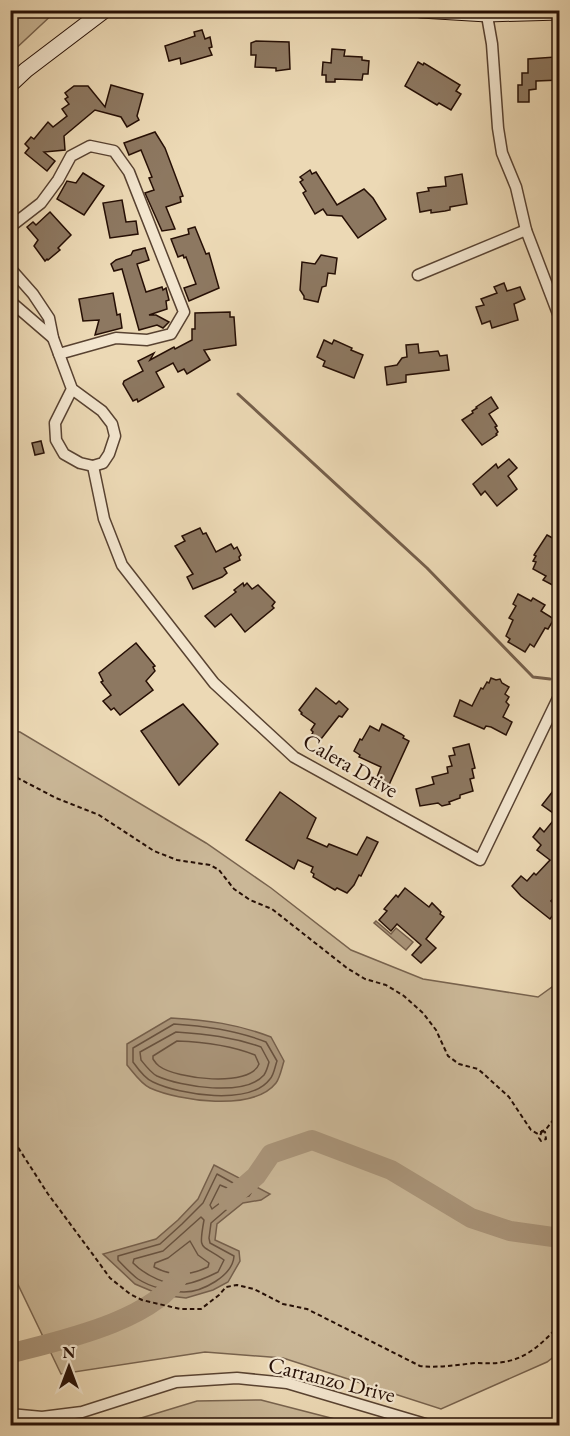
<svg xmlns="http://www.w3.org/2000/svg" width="570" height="1436" font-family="'EB Garamond',serif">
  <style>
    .green { fill: #cab797; stroke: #78634e; stroke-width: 1.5 }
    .water { fill: #a99479; stroke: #755f4b; stroke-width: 1.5 }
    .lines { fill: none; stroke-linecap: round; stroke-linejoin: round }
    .shore { stroke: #68523f; stroke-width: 1.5 }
    .stream { stroke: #755f4b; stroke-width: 3 }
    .river { stroke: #a99479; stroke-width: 20 }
    .building { fill: #8d7861; stroke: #260f05; stroke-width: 1.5 }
    .street-casing { stroke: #584231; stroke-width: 13 }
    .secondary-casing { stroke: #260f05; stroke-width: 17 }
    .path { stroke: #260f05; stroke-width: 2; stroke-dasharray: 4.5 3; stroke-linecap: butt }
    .street { stroke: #f3e6cf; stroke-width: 10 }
    .secondary { stroke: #f3e6cf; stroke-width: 15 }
    .labels { text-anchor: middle; stroke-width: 4.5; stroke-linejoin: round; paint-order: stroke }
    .street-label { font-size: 22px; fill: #260f05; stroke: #f3e6cf }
  </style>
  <rect width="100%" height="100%" fill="#ecd9b5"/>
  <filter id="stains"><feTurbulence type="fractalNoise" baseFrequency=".00333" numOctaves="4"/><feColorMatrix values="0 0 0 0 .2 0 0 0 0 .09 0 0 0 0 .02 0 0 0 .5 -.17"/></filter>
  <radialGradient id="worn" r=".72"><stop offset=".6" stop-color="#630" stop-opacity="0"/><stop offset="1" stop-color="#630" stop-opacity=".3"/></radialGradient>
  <g class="green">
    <path d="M 11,10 L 56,10 L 56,11 L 11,53 Z"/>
    <path d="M 11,731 L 20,732 L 206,843 L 271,888 L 351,950 L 423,979 L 538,997 L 559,982 L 560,1352 L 547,1362 L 441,1409 L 283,1358 L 205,1352 L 61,1374 L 11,1270 Z"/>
    <path d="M 261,1400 L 358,1425 L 118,1425 L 197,1401 Z"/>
  </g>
  <g class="water">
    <path d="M 376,921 L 391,934 L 396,928 L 413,942 L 406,950 L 374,923 Z"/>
    <path d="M 171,1018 C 208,1020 237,1024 271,1037 L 284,1061 C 282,1067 280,1078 276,1083 C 253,1112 179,1101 150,1088 C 141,1084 133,1072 127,1065 L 127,1044 Z"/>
    <path d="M 214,1165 L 270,1194 L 261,1200 L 243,1203 L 217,1224 L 215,1240 L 239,1251 L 240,1261 L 228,1282 L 213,1290 L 186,1298 L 161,1295 L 135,1284 L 103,1254 L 156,1239 L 178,1220 L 198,1199 Z"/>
  </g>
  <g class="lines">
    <g class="shore">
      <path d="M 174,1024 C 206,1026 236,1030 266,1042 L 277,1061 C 275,1066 274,1075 270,1079 C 250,1106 180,1095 153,1082 C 145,1079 138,1069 133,1062 L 133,1048 Z"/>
      <path d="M 176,1032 C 206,1034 233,1037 261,1047 L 269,1062 C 268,1066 266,1072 264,1075 C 245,1097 181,1087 157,1076 C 151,1073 145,1065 141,1060 L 140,1052 Z"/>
      <path d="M 177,1041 C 204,1042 230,1045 255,1055 L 259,1064 C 250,1088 176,1079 159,1066 C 156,1064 155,1062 153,1059 L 153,1056 Z"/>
      <path d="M 217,1174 L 251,1193 L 249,1196 L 240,1198 L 211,1223 L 209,1238 L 210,1243 L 234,1256 C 233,1276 202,1292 184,1292 C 170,1292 150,1287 138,1279 C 131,1274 124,1266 118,1260 L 118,1256 L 160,1244 L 182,1224 L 203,1203 Z"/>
      <path d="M 220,1185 L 232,1190 L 233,1193 L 212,1209 L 210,1205 Z"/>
      <path d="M 201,1217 L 204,1220 C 198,1253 201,1243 224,1260 L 218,1272 C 208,1277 197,1282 186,1284 C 168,1287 145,1275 133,1263 L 134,1259 L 163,1251 Z"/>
      <path d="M 190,1241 L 198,1255 L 209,1263 L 208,1267 C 189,1276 173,1277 154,1267 L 155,1263 L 168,1258 Z"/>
    </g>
    <path class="stream" d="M 238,394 L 427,568 L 533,677 L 550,679"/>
    <g class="river">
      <path d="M 228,1200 L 256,1176 L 271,1154 L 312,1140 L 391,1170 L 471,1218 L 510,1231 L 560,1238"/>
      <path d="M 16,1352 C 63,1340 157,1319 180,1274"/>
    </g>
  </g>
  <g class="building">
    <path d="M 202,30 L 205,39 L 210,37 L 212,47 L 209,48 L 212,55 L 181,64 L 180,58 L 169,61 L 165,46 L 195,36 L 194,32 Z"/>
    <path d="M 256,41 L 289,42 L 290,69 L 276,71 L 276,68 L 255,67 L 256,55 L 251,55 L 251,43 Z"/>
    <path d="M 332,49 L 345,50 L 344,56 L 362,57 L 362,60 L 369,61 L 368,74 L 363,74 L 362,80 L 335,79 L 335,82 L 326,82 L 326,75 L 322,75 L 323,62 L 331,63 Z"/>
    <path d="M 555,57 L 555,70 L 560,70 L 560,80 L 536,81 L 536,89 L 529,90 L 529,102 L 518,102 L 518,85 L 522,85 L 522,73 L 528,73 L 528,59 Z"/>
    <path d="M 418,62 L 423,65 L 424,63 L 460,85 L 456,91 L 461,94 L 451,110 L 439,103 L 437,105 L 405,86 Z"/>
    <path d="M 111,85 L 143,94 L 137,116 L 139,120 L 127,127 L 121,117 L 95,110 L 64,136 L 65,150 L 44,152 L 55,161 L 47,171 L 25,153 L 29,148 L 25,144 L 31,137 L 34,139 L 48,122 L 53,127 L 67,116 L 62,109 L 69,104 L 65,99 L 68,97 L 65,93 L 74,86 L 88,86 L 105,107 Z"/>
    <path d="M 155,132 L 165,148 L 183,196 L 180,197 L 181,202 L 166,207 L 175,229 L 162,231 L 145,193 L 154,190 L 149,178 L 152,177 L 141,150 L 129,155 L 124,143 Z"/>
    <path d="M 310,170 L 312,174 L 316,172 L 337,205 L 364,189 L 373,198 L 386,219 L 358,238 L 342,216 L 327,215 L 323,209 L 315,214 L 303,193 L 306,191 L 300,182 L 303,180 L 300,177 Z"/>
    <path d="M 83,173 L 104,186 L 84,215 L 57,199 L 67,181 L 76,183 Z"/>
    <path d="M 462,174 L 467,204 L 450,207 L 450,210 L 445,211 L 431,213 L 431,210 L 420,212 L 417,193 L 429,191 L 428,188 L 446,186 L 445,177 Z"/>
    <path d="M 122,200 L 126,222 L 136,221 L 138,234 L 110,238 L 103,203 Z"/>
    <path d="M 50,212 L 71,235 L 58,248 L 60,250 L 48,260 L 47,259 L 45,261 L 34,246 L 38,240 L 27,227 L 33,222 L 36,225 Z"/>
    <path d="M 195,227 L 206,254 L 209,253 L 219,288 L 189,301 L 184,288 L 196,284 L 186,257 L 184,258 L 183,255 L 178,257 L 171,239 L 189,234 L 188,229 Z"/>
    <path d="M 145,248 L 149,260 L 137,264 L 146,292 L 162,287 L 163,290 L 166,288 L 169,300 L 166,301 L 167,309 L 149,315 L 156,315 L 169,322 L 163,328 L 157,325 L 139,330 L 122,269 L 114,271 L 111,264 L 116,260 L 131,255 L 133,251 Z"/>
    <path d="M 321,255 L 337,258 L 335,274 L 328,273 L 326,286 L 322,287 L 318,302 L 304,299 L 304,296 L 300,290 L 302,262 L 315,264 Z"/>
    <path d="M 504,283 L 507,291 L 520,287 L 525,299 L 514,304 L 518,320 L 492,328 L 490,321 L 482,324 L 476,307 L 484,305 L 481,299 L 497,293 L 494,287 Z"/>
    <path d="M 113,293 L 117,315 L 120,314 L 122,328 L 95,335 L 99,320 L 83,321 L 79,299 Z"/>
    <path d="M 230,312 L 230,317 L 234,317 L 236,345 L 204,350 L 210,360 L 187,374 L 184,369 L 178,372 L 173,363 L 156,372 L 164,387 L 138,402 L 137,399 L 133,401 L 123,384 L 124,381 L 143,371 L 138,361 L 154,353 L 150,360 L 174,347 L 175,349 L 192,340 L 192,329 L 195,329 L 195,313 Z"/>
    <path d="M 324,340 L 332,344 L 334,340 L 352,348 L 351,350 L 363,355 L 354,378 L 323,366 L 325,361 L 317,357 Z"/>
    <path d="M 418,344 L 419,353 L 438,351 L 440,356 L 447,355 L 449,370 L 406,375 L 406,382 L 387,385 L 385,367 L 397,365 L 402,358 L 407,357 L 406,345 Z"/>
    <path d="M 491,397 L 498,408 L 489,414 L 497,426 L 495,427 L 498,432 L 496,434 L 497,435 L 482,445 L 462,420 L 473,413 L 472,411 L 477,408 L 476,407 Z"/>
    <path d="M 41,441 L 44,453 L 35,455 L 32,443 Z"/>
    <path d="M 509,459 L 517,468 L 508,476 L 517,489 L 497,506 L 485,491 L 481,495 L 473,484 L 496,464 L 498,468 Z"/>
    <path d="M 200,528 L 203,534 L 206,533 L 216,552 L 231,544 L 234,549 L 237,547 L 241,555 L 239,557 L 240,560 L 224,568 L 227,573 L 222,577 L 193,589 L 187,577 L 193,574 L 175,546 L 185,541 L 182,536 Z"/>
    <path d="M 547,535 L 560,542 L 560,589 L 543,580 L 546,576 L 533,569 L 536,562 L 533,561 L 536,556 L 534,555 Z"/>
    <path d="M 243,583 L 244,586 L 247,583 L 252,589 L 258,585 L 275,602 L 272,606 L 274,608 L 245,632 L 231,614 L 215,627 L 205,616 L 236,592 L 234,590 Z"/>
    <path d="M 518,594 L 531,601 L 533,598 L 545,605 L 541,611 L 554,619 L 548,629 L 545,628 L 534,647 L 530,644 L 525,652 L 508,642 L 510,639 L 506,636 L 513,620 L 509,618 L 516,606 L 513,604 Z"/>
    <path d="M 136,643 L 155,666 L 153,667 L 155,671 L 146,681 L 153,690 L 120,715 L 114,708 L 111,710 L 103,701 L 111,695 L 101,682 L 103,681 L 99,673 Z"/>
    <path d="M 491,678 L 496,680 L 500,679 L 502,683 L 509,687 L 505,694 L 509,697 L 506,702 L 509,705 L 503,717 L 512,722 L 506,735 L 491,727 L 486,726 L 484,729 L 454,716 L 460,700 L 472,706 L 481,688 L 483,689 L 487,682 L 489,683 Z"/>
    <path d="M 316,688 L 336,704 L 339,701 L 348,709 L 342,717 L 339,716 L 321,739 L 312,734 L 313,732 L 311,730 L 315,724 L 301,714 L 302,713 L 299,710 Z"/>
    <path d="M 183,704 L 218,744 L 179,785 L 141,731 Z"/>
    <path d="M 382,724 L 401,734 L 404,736 L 403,738 L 409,741 L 388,787 L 375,782 L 381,767 L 359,757 L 360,755 L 354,751 L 360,739 L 362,740 L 370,726 L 379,731 Z"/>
    <path d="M 469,744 L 475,768 L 472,769 L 474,778 L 470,779 L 473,791 L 460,795 L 460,798 L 449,802 L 450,804 L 442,806 L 438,803 L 420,806 L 416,789 L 434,784 L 432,777 L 448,773 L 447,767 L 452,766 L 449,756 L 455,755 L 453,748 Z"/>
    <path d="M 553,791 L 560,796 L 560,838 L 554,845 L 560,849 L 560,891 L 551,901 L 556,906 L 553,908 L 556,911 L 550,919 L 521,896 L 512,886 L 521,876 L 527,881 L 534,873 L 536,875 L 550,860 L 537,850 L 541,845 L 533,837 L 540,828 L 544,832 L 557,816 L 542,805 Z"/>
    <path d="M 280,792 L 316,818 L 307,838 L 327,847 L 329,844 L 357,855 L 367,837 L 378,842 L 361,876 L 359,875 L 354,885 L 347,893 L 337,888 L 335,890 L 313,877 L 314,874 L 311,872 L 313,867 L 298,860 L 294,869 L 246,840 Z"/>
    <path d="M 405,888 L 429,907 L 432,903 L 441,912 L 440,914 L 444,917 L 426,939 L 436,948 L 421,963 L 412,955 L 421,945 L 397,924 L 391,931 L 379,920 L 387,911 L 384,909 L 396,895 L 398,897 Z"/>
  </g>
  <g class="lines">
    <g class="street-casing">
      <g id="street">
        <path d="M 486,10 L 492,44 L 498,128 L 502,153 L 516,187 L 526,230 L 560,319"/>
        <path d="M 10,227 L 41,203 L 58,180 L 71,156 L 90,146 L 114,151 L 129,172 L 184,312 L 171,334 L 147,340 L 116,338 L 59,354"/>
        <path d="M 10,268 L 33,294 L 49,318 L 53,338 L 72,389 L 102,411 L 112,424 L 115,436 L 109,454 L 103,463 L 93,466 L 80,463 L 64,454 L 56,440 L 55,423 L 72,389"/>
        <path d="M 418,275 L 526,230"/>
        <path d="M 10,301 L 53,338"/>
        <path d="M 93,466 L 104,519 L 122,565 L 214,683 L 294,757 L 480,860 L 560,694"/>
        <path d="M 10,1414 L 42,1417 L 82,1412 L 176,1382 L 237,1378 L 287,1383 L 432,1426"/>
      </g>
    </g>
    <g class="secondary-casing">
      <g id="secondary">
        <path d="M 421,10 L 487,14 L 560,12"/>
        <path d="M 10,85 L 26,70 L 105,10"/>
      </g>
    </g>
    <g class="path">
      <path d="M 10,774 L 56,798 L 99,815 L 154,851 L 177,860 L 210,865 L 219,870 L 234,889 L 250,900 L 272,909 L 347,968 L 365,979 L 386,985 L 404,996 L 423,1013 L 436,1030 L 448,1056 L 459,1064 L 478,1069 L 486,1076 L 509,1097 L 531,1130 L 538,1134 L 547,1128 L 560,1111"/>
      <path d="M 542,1131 L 545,1132 L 546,1139 L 541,1141 L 539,1138 Z"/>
      <path d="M 10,1135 L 48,1194 L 94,1256 L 110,1278 L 130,1294 L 142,1300 L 180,1309 L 201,1309 L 219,1295 L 226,1287 L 237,1285 L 254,1289 L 283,1304 L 307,1309 L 420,1366 C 439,1368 456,1365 475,1363 C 485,1363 494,1364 503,1362 C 527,1359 544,1342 560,1324"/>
    </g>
    <use href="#street" class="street"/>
    <use href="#secondary" class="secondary"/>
  </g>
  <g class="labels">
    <g class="street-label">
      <text transform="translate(351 765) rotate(30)" y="8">Calera Drive</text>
      <text transform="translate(332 1379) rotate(14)" y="8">Carranzo Drive</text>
    </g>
  </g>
  <rect width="570" height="1436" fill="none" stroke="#ecd9b5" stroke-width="36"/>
  <rect x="12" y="12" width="546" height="1412" fill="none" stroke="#260f05" stroke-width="3"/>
  <rect x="18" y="18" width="534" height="1400" fill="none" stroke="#260f05" stroke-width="1.5"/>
  <g transform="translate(69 1367)" stroke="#f3e6cf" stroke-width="4.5" paint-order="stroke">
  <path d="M0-4.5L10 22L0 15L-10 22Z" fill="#260f05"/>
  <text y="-9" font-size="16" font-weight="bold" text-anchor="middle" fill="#260f05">N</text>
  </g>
  <rect width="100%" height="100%" filter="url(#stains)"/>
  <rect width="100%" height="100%" fill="url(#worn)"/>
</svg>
